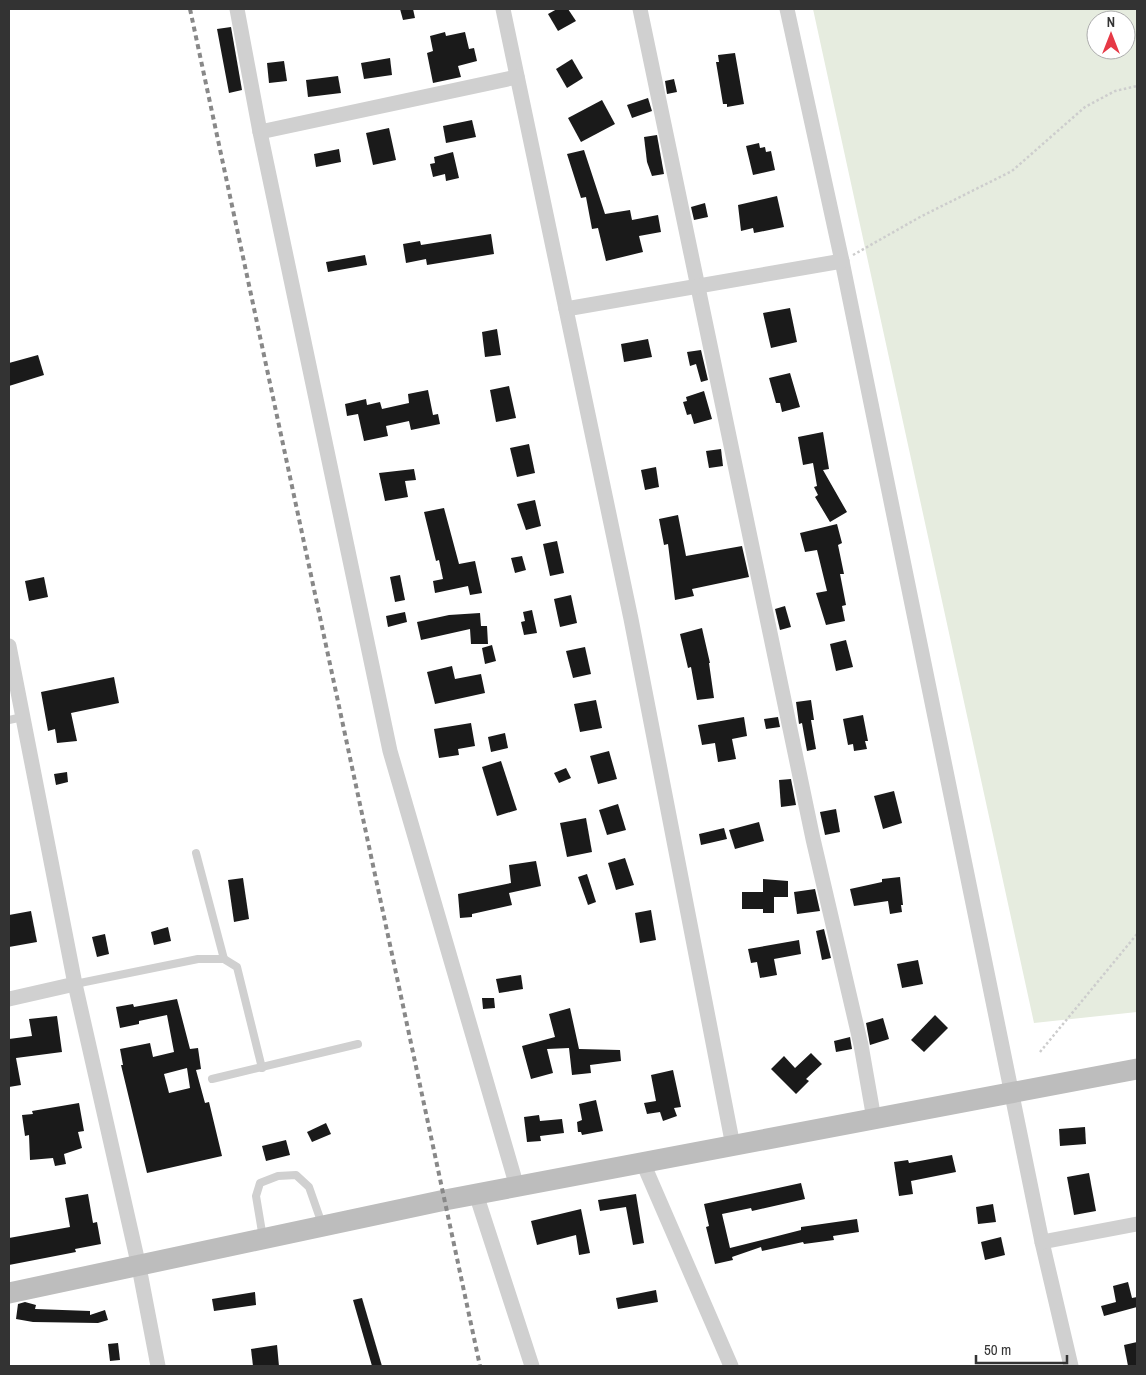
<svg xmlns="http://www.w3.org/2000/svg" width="1146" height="1375" font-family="'Archivo Narrow',sans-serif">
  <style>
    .green { fill: #e6ecdf; fill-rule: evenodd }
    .building { fill: #1a1a1a; fill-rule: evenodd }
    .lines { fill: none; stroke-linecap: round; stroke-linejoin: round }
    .path { stroke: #cdcdcd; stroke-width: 2.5; stroke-dasharray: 2.5 2.5; stroke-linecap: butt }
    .lane { stroke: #d0d0d0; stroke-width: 8 }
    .street { stroke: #d0d0d0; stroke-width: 15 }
    .secondary { stroke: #bdbdbd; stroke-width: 21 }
    .rail { stroke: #888; stroke-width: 4; stroke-dasharray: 5 4; stroke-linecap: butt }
  </style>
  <rect width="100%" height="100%" fill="#fff"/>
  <path class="green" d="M 813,9 L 1137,9 L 1137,1012 L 1034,1023 ZM 1096,20 L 1126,20 L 1126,50 L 1096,50 Z"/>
  <g class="building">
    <path d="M 400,9 L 413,9 L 415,18 L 403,20 Z"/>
    <path d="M 557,9 L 568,9 L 576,21 L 558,31 L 548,14 Z"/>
    <path d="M 231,27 L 242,90 L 229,93 L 217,29 Z"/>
    <path d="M 445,32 L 446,36 L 465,32 L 469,49 L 474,48 L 477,61 L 458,66 L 461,77 L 433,83 L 427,53 L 433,51 L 430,36 Z"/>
    <path d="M 735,53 L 744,104 L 727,107 L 727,104 L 723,104 L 716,62 L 719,62 L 718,55 Z"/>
    <path d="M 390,58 L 392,75 L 364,79 L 361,63 Z"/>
    <path d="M 572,59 L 583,78 L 567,88 L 556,69 Z"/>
    <path d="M 284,61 L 287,81 L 269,83 L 267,63 Z"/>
    <path d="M 338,76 L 341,93 L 308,97 L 306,80 Z"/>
    <path d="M 674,79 L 677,92 L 667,94 L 665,81 Z"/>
    <path d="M 648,98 L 652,111 L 632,118 L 627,105 Z"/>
    <path d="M 602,100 L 615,124 L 581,142 L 568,118 Z"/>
    <path d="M 472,120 L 476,137 L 446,143 L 443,126 Z"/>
    <path d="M 389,128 L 396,160 L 373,165 L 366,133 Z"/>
    <path d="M 657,135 L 664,174 L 652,176 L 647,162 L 644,137 Z"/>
    <path d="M 759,143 L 760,148 L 765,147 L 766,152 L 771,151 L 775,170 L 753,175 L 746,146 Z"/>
    <path d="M 339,149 L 341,162 L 316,167 L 314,154 Z"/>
    <path d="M 584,150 L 605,214 L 630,210 L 632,220 L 658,215 L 661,232 L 639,236 L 643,252 L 606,261 L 598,228 L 592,229 L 586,197 L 581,198 L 567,154 Z"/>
    <path d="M 453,152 L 459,178 L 446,181 L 445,174 L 433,177 L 430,164 L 435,163 L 434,157 Z"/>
    <path d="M 777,196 L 784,227 L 754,233 L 753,228 L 741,231 L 738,205 Z"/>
    <path d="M 705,203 L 708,217 L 694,220 L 691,207 Z"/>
    <path d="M 491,234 L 494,254 L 427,265 L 426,259 L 406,263 L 403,244 L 420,241 L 421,245 Z"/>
    <path d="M 365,255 L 367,265 L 328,272 L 326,262 Z"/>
    <path d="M 790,308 L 797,342 L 771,348 L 763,313 Z"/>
    <path d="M 497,329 L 501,355 L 485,357 L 482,332 Z"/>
    <path d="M 648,339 L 652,357 L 624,362 L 621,344 Z"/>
    <path d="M 701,350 L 708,380 L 701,382 L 696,364 L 690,366 L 687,352 Z"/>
    <path d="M 38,355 L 44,375 L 9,386 L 9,363 Z"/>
    <path d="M 790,373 L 800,407 L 782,412 L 780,403 L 776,403 L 769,378 Z"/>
    <path d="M 509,386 L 516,418 L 496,422 L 490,390 Z"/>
    <path d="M 428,390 L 433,415 L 438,414 L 440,424 L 411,430 L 409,421 L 386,426 L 388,436 L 364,441 L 358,414 L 347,416 L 345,404 L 366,399 L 367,405 L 380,402 L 382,409 L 409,403 L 408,394 Z"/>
    <path d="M 704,391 L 712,419 L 694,424 L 691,414 L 687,415 L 683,402 L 687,401 L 686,397 Z"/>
    <path d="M 823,432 L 829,469 L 823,470 L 847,512 L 830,522 L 815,497 L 818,495 L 814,487 L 817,486 L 813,463 L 803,465 L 798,437 Z"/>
    <path d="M 529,444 L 535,473 L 517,477 L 510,448 Z"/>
    <path d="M 721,449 L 723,466 L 709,468 L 706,451 Z"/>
    <path d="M 656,467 L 659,487 L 645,490 L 641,470 Z"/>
    <path d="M 414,469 L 416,480 L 405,481 L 408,497 L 385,501 L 379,473 Z"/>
    <path d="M 535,500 L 541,526 L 526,530 L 517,504 Z"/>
    <path d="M 444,508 L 459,564 L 475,561 L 482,593 L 470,595 L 468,586 L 435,593 L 433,581 L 443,579 L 439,560 L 436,561 L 424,512 Z"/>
    <path d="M 678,515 L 686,556 L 742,546 L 749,577 L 692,589 L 694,596 L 675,600 L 668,544 L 664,545 L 659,519 Z"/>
    <path d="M 837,524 L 842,543 L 838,545 L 844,574 L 840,574 L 846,605 L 842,606 L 845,621 L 826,625 L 816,593 L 827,591 L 817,550 L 805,552 L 800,533 Z"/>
    <path d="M 557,541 L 564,573 L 550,576 L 543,544 Z"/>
    <path d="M 522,556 L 526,570 L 515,573 L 511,558 Z"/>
    <path d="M 400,575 L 405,600 L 395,602 L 390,577 Z"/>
    <path d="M 44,577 L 48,597 L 29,601 L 25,581 Z"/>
    <path d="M 571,595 L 577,623 L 560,627 L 554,599 Z"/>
    <path d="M 785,606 L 791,627 L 780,630 L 775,609 Z"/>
    <path d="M 532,610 L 537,633 L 524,635 L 521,622 L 525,621 L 523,612 Z"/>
    <path d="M 405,612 L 407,622 L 388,627 L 386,616 Z"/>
    <path d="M 480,613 L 481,626 L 487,626 L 488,644 L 471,644 L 470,629 L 421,640 L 417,622 L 449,615 Z"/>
    <path d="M 702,628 L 710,663 L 709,663 L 714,698 L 697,700 L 691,667 L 688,668 L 680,634 Z"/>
    <path d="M 846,640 L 853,667 L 836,671 L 830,644 Z"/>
    <path d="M 492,645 L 496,661 L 485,664 L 482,648 Z"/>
    <path d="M 585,647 L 591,674 L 573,678 L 566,651 Z"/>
    <path d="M 452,666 L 455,679 L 481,674 L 485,693 L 435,704 L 427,672 Z"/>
    <path d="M 114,677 L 119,703 L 71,713 L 77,741 L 57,743 L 55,729 L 48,731 L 41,692 Z"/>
    <path d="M 596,700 L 602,728 L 580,732 L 574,704 Z"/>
    <path d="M 811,700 L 814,720 L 811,720 L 816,749 L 807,751 L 802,723 L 799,724 L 796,702 Z"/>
    <path d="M 863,715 L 868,741 L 865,741 L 867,749 L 854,751 L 853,744 L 848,745 L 843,719 Z"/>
    <path d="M 744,717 L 747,736 L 732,739 L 736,759 L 718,762 L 715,743 L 702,745 L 698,725 Z"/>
    <path d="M 778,717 L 780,727 L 766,729 L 764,719 Z"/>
    <path d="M 471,723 L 475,746 L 458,749 L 459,755 L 439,758 L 434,729 Z"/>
    <path d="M 505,733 L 508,748 L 491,752 L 488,737 Z"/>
    <path d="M 609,751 L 617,779 L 598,784 L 590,756 Z"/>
    <path d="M 501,761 L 517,810 L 497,816 L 482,767 Z"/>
    <path d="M 566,768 L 571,778 L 559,783 L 554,773 Z"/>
    <path d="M 67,772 L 68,782 L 56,785 L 54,774 Z"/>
    <path d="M 791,779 L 796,805 L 781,807 L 779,780 Z"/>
    <path d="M 894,791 L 902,823 L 883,829 L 874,796 Z"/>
    <path d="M 618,804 L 626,830 L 607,835 L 599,810 Z"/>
    <path d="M 836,809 L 840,832 L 825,835 L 820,812 Z"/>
    <path d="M 586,818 L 592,852 L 567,857 L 560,823 Z"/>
    <path d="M 759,822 L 764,841 L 735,849 L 729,830 Z"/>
    <path d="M 724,828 L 727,839 L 701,845 L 699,834 Z"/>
    <path d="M 625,858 L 634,885 L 616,890 L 608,863 Z"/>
    <path d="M 536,861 L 541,886 L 509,893 L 512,905 L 472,914 L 472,917 L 460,918 L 458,894 L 511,883 L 509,865 Z"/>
    <path d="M 587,874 L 596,902 L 588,905 L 578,877 Z"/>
    <path d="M 900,877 L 903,905 L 901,905 L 902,912 L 890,914 L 888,901 L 854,906 L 850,889 L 882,882 L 882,879 Z"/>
    <path d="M 243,878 L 249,919 L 234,922 L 228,880 Z"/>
    <path d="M 763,879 L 788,881 L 788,897 L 774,897 L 774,913 L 763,913 L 763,909 L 742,909 L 742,892 L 763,892 Z"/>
    <path d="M 815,889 L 820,911 L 797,914 L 794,892 Z"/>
    <path d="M 651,910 L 656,940 L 640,943 L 635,913 Z"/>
    <path d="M 31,911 L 37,942 L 9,947 L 9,915 Z"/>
    <path d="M 168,927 L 171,941 L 154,945 L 151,932 Z"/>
    <path d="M 824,929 L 831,958 L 822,960 L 816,931 Z"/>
    <path d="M 105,934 L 109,954 L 97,957 L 92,937 Z"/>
    <path d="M 799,940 L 801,954 L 774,959 L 777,975 L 760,978 L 757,962 L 751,963 L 748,949 Z"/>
    <path d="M 918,960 L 923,984 L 902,988 L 897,964 Z"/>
    <path d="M 521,975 L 523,989 L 499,993 L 496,979 Z"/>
    <path d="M 482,998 L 494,998 L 495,1008 L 483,1009 Z"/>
    <path d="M 177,999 L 190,1049 L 198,1048 L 201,1069 L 196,1070 L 205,1103 L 209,1102 L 222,1156 L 147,1173 L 121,1065 L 123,1065 L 120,1049 L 150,1043 L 153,1057 L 174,1052 L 167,1015 L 139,1021 L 139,1024 L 120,1028 L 116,1007 L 133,1004 L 134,1007 ZM 187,1068 L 190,1088 L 169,1093 L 164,1074 Z"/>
    <path d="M 570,1008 L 579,1049 L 620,1050 L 621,1061 L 590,1065 L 591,1073 L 572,1075 L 569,1048 L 547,1049 L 553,1073 L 531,1079 L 522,1046 L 555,1037 L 549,1014 Z"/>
    <path d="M 935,1015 L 948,1028 L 924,1052 L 911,1040 Z"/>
    <path d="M 57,1016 L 62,1052 L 16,1058 L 21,1085 L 9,1087 L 9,1039 L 32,1036 L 29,1019 Z"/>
    <path d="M 883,1018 L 889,1039 L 870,1045 L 866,1023 Z"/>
    <path d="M 850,1037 L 852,1049 L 836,1052 L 834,1041 Z"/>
    <path d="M 811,1053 L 822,1064 L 806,1079 L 809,1081 L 796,1094 L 771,1069 L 784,1056 L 795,1068 Z"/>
    <path d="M 673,1070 L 681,1107 L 674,1108 L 677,1116 L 663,1121 L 660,1112 L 647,1114 L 644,1103 L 656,1101 L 651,1075 Z"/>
    <path d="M 596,1100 L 603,1131 L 582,1135 L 581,1132 L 578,1132 L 577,1122 L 582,1120 L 579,1104 Z"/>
    <path d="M 79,1103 L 84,1131 L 78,1132 L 82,1148 L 64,1154 L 66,1164 L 55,1166 L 53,1158 L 30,1160 L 29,1135 L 25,1136 L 22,1115 L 33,1114 L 32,1111 Z"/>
    <path d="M 539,1115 L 540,1121 L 562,1119 L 564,1133 L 540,1136 L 541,1141 L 527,1142 L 524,1117 Z"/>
    <path d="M 326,1123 L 331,1134 L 312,1142 L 307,1132 Z"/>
    <path d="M 1085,1127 L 1086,1144 L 1060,1146 L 1059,1129 Z"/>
    <path d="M 286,1140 L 290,1155 L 266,1161 L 262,1146 Z"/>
    <path d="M 952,1155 L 956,1172 L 911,1181 L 913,1194 L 899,1196 L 894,1162 L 908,1160 L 909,1163 Z"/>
    <path d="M 1089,1173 L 1096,1211 L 1074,1215 L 1067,1177 Z"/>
    <path d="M 801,1183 L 805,1199 L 752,1211 L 751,1208 L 722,1214 L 730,1248 L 801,1230 L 801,1227 L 857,1219 L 859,1232 L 833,1236 L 834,1240 L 804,1244 L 803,1242 L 762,1251 L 761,1247 L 732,1257 L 733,1260 L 715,1264 L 706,1227 L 709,1226 L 704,1204 Z"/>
    <path d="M 88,1194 L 93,1223 L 97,1222 L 101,1244 L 75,1249 L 76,1252 L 9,1265 L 9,1238 L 70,1227 L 65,1198 Z"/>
    <path d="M 636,1194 L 644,1243 L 633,1245 L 626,1207 L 600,1211 L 598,1200 Z"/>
    <path d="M 993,1204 L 996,1222 L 978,1224 L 976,1207 Z"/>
    <path d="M 581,1209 L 590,1253 L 579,1255 L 576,1235 L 537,1245 L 531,1221 Z"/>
    <path d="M 1001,1237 L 1005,1255 L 985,1260 L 981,1242 Z"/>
    <path d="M 1128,1282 L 1132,1298 L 1137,1297 L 1137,1307 L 1104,1316 L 1101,1306 L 1116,1302 L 1113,1286 Z"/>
    <path d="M 656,1290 L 658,1302 L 618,1309 L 616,1298 Z"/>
    <path d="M 255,1292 L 256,1305 L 214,1311 L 212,1299 Z"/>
    <path d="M 362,1298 L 382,1366 L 372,1366 L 353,1300 Z"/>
    <path d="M 25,1302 L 36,1305 L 35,1309 L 90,1311 L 90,1315 L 105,1310 L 108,1320 L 98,1323 L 33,1322 L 16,1319 L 18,1304 Z"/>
    <path d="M 1137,1342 L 1137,1366 L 1128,1366 L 1124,1345 Z"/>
    <path d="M 118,1343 L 120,1360 L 110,1361 L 108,1344 Z"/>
    <path d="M 277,1345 L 279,1366 L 253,1366 L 251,1349 Z"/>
  </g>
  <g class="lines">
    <g class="path">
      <path d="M 853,255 L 920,217 L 1012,171 L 1085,107 L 1115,91 L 1137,86"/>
      <path d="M 1040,1052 L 1137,934"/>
    </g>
    <g class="lane">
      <path d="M 9,720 L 23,717"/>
      <path d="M 196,853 L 224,959"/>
      <path d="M 75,984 L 198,959 L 224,959 L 237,967 L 262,1068"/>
      <path d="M 212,1079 L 358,1044"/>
      <path d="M 263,1238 L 256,1196 L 260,1183 L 278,1176 L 296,1175 L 309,1187 L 322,1224"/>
    </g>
    <g class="street">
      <path d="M 237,9 L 260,132 L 390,751 L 517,1187"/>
      <path d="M 503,9 L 631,619 L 733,1146"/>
      <path d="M 640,9 L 813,839 L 861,1045 L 874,1119"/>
      <path d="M 787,9 L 842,261 L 1042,1242 L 1071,1366"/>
      <path d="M 260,132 L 517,77"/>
      <path d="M 566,309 L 842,261"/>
      <path d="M 9,646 L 75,984 L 139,1267 L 158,1366"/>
      <path d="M 9,999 L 75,984"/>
      <path d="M 643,1163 L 731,1366"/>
      <path d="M 476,1194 L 532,1366"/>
      <path d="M 1042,1242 L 1137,1224"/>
    </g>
    <path class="secondary" d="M 9,1293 L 445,1200 L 1137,1069"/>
    <path class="rail" d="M 190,9 L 480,1366"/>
  </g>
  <rect width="1146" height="1375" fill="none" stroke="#333333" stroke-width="20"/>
  <g transform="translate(1111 35)"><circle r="24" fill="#ffffff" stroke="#adadad"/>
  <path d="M0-4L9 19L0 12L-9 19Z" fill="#e63946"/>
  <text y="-8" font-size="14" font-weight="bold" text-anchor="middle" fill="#333333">N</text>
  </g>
  <path d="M976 1355v8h91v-8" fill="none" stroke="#333333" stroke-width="2.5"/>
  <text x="984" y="1355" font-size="15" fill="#333333" stroke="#ffffff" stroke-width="4" paint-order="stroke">50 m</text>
</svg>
